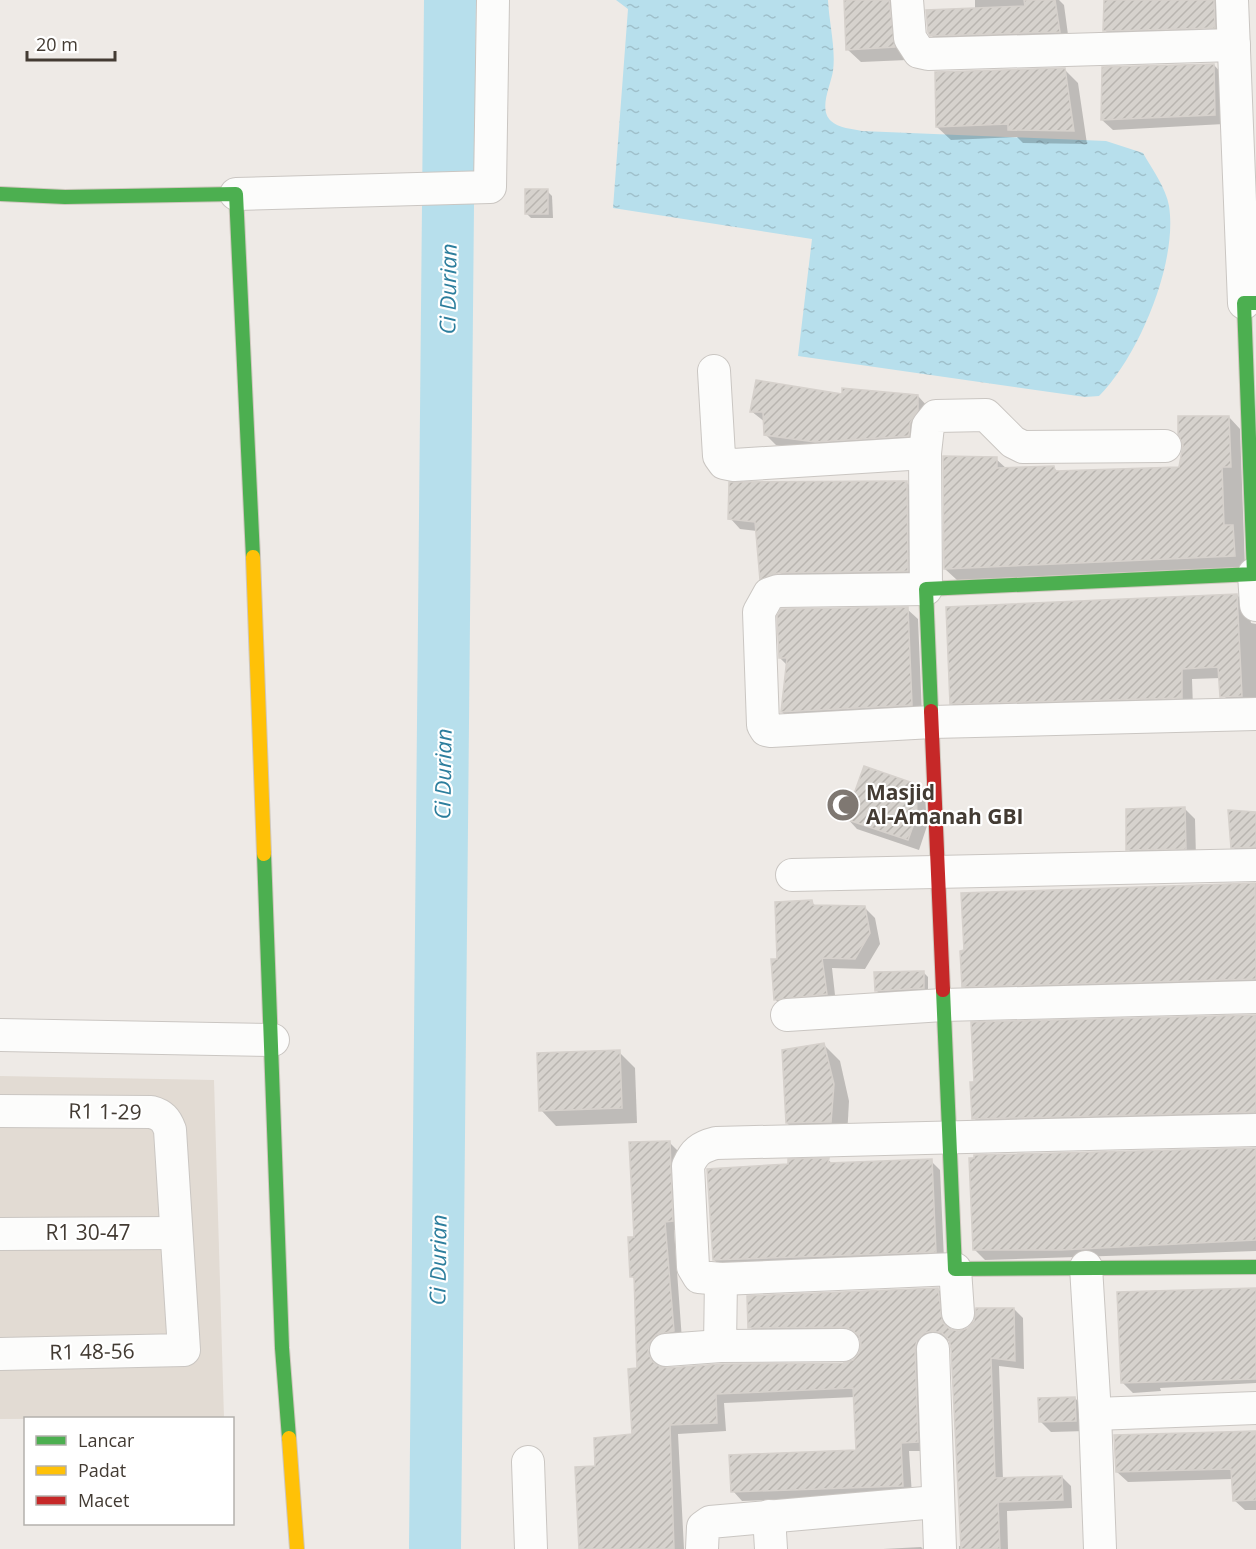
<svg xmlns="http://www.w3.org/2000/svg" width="1256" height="1549" font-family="'Open Sans',sans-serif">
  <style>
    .residential { fill: #e2dbd3 }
    .water { fill: url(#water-ripples) }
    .shadow { fill: #0003; fill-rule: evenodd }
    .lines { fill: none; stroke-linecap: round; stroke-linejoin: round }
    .river { stroke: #b7dfec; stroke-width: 52 }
    .building { fill: url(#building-hatch); stroke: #d6d1cc; stroke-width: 1.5 }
    .street-casing { stroke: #cac6c2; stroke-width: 34 }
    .fast-casing { stroke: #cfc7be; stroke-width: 16 }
    .slow-casing { stroke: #cfc7be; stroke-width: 16 }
    .jam-casing { stroke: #cfc7be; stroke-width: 16 }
    .street { stroke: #fcfcfb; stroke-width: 32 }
    .fast { stroke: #4caf50; stroke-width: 14 }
    .slow { stroke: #ffc107; stroke-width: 14 }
    .jam { stroke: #c62828; stroke-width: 14 }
    .labels { text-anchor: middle; stroke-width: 4.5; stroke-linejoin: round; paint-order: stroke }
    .poi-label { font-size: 21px; font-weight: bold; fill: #433b33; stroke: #fff; text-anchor: start }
    .street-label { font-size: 21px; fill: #433b33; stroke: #fff }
    .water-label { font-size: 22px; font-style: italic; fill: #2c7e9d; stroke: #fff }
  </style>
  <defs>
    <pattern id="water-ripples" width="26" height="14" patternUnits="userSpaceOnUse" patternTransform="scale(1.5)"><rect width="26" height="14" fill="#b7dfec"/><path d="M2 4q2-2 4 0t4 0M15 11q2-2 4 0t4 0" fill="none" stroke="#9fc0cb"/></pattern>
    <pattern id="building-hatch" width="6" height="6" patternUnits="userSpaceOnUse" patternTransform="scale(1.5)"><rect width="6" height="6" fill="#d6d2cd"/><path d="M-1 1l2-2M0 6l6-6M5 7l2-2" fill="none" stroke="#b9b5b0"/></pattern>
  </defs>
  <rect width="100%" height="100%" fill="#eeeae6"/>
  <path class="residential" d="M 0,1076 L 214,1080 L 224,1418 L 0,1419 Z"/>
  <path class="water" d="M 616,0 L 828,0 C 829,22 836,49 833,71 C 831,85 818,109 831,121 C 838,128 853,129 862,131 L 1106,141 L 1143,153 C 1152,169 1166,188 1169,206 C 1178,263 1138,357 1099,396 L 1085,397 L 798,356 L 812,239 L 613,208 L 628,9 Z"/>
  <g class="shadow">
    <path d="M 845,0 L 911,0 L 907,60 L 861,62 L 847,49 Z"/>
    <path d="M 975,0 L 1059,0 L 1064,5 L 1069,42 L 942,46 L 931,35 L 975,9 Z"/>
    <path d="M 1106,0 L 1229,0 L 1225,38 L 1115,41 L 1105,30 Z"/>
    <path d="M 1214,65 L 1224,76 L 1224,124 L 1113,130 L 1102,120 Z"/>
    <path d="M 1064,69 L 1078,83 L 1087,144 L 1023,143 L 1017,137 L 951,140 L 937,127 Z"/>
    <path d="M 547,191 L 552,196 L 553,218 L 531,218 L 526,213 Z"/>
    <path d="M 844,396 L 918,396 L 928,407 L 919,446 L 827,452 L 776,445 L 765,434 L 765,422 L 751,411 Z"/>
    <path d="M 1229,417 L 1240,429 L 1245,567 L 957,580 L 945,569 L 996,459 L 1007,469 L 1054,468 L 1059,473 L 1180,469 Z"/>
    <path d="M 907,483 L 917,493 L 917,581 L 771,589 L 761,579 L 757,531 L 740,529 L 730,518 ZM 784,569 L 785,572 L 768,578 L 768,575 Z"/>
    <path d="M 1237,595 L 1248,606 L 1251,623 L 1256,624 L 1256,704 L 1233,705 L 1222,694 L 1221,678 L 1192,679 L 1193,708 L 962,714 L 951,703 Z"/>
    <path d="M 907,609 L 918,619 L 922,715 L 793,722 L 782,712 L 787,665 L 780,658 Z"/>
    <path d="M 915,785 L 925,796 L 927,826 L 919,850 L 857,829 L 847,818 Z"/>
    <path d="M 1184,808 L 1195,819 L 1196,858 L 1139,860 L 1128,849 Z"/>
    <path d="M 1256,814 L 1256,857 L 1243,857 L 1233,847 Z"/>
    <path d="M 1256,883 L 1256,989 L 974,996 L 963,986 L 966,952 L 963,895 Z"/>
    <path d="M 811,902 L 816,906 L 864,907 L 875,918 L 880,944 L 865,969 L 832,968 L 836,1004 L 785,1010 L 775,999 L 779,961 Z"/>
    <path d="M 923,972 L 928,977 L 928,993 L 882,996 L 877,991 Z"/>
    <path d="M 1256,1017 L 1256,1122 L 984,1129 L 974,1118 Z"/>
    <path d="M 824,1045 L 840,1061 L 849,1101 L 847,1137 L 803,1139 L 787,1123 Z"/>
    <path d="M 619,1052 L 635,1068 L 637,1123 L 556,1126 L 541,1110 Z"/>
    <path d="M 669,1142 L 678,1151 L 681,1230 L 674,1230 L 682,1340 L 658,1352 L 659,1368 L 843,1365 L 853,1361 L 860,1354 L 861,1338 L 759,1336 L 750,1327 L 938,1289 L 947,1298 L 951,1331 L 959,1332 L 1014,1309 L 1023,1318 L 1024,1369 L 999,1366 L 1003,1480 L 1062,1477 L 1071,1486 L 1072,1508 L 1007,1511 L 1008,1549 L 959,1549 L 959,1546 L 963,1546 L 952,1348 L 950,1341 L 943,1340 L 927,1451 L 909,1451 L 912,1495 L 742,1501 L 733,1491 L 857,1452 L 855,1397 L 724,1403 L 726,1431 L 678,1434 L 684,1549 L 581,1549 L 597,1468 L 633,1435 L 639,1370 L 635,1280 L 632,1276 L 635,1239 Z"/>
    <path d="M 1256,1150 L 1256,1251 L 985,1260 L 974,1249 Z"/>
    <path d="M 828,1160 L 833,1164 L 931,1161 L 940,1170 L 944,1260 L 723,1268 L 714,1260 L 789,1166 Z"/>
    <path d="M 1256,1290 L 1256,1383 L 1160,1388 L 1161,1391 L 1133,1393 L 1122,1382 Z"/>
    <path d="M 1075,1398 L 1085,1409 L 1086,1431 L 1051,1432 L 1040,1421 Z"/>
    <path d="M 1256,1432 L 1256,1510 L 1245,1510 L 1234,1500 L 1233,1479 L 1128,1482 L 1117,1472 Z"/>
    <path d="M 921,1547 L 923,1549 L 883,1549 Z"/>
  </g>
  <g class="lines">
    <path class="river" d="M 435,1549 L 450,0"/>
  </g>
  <g class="building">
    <path d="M 844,0 L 889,0 L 895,47 L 846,50 Z"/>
    <path d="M 1024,0 L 1055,0 L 1060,32 L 930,36 L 928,32 L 926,10 L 1025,6 Z"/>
    <path d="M 1104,0 L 1214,0 L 1215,28 L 1103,31 Z"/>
    <path d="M 1214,64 L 1215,115 L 1101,120 L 1102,67 Z"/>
    <path d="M 1065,68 L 1074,131 L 1008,130 L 1008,124 L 936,127 L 935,72 Z"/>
    <rect x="525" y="189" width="23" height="25"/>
    <path d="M 756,380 L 842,394 L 842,388 L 918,395 L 918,410 L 910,423 L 909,436 L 815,442 L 764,435 L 763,412 L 750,412 Z"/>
    <path d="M 1178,416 L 1229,416 L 1231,467 L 1222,467 L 1224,525 L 1233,525 L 1235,556 L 944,569 L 943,456 L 997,457 L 997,468 L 1054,466 L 1055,471 L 1179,467 L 1183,445 L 1178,435 Z"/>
    <path d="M 907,481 L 908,571 L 778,573 L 760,580 L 755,522 L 728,519 L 729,482 Z"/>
    <path d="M 1237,594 L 1242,696 L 1220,697 L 1218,667 L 1182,669 L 1182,698 L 950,704 L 946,607 Z"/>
    <path d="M 908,607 L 912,705 L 781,712 L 787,658 L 779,658 L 777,616 L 781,609 Z"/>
    <path d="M 864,766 L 916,784 L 917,815 L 908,840 L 845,819 Z"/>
    <path d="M 1185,807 L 1186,849 L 1126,850 L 1126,809 Z"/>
    <path d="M 1228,810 L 1256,812 L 1256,847 L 1231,848 Z"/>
    <path d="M 1255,883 L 1256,979 L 962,987 L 960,951 L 964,950 L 961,893 Z"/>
    <path d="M 812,900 L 813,905 L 865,906 L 870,933 L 855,959 L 822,958 L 827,994 L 774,1000 L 771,959 L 777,959 L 775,902 Z"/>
    <path d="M 924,971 L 924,988 L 875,991 L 874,972 Z"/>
    <path d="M 1256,1015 L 1256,1112 L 972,1119 L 970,1082 L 974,1082 L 971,1022 Z"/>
    <path d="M 824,1043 L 834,1084 L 831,1122 L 786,1123 L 782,1050 Z"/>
    <path d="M 620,1050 L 622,1108 L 539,1111 L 537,1053 Z"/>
    <path d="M 670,1141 L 673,1221 L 665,1222 L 674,1331 L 656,1335 L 650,1342 L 648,1352 L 652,1361 L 659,1366 L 667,1368 L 721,1364 L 843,1363 L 853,1360 L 859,1353 L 861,1344 L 859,1336 L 852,1330 L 843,1327 L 748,1328 L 747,1296 L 938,1288 L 943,1323 L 950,1329 L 959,1331 L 968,1328 L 974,1321 L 976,1308 L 1014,1308 L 1015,1361 L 991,1358 L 995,1478 L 1062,1476 L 1063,1500 L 998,1502 L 1000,1549 L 961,1549 L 951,1348 L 949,1340 L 942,1333 L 932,1331 L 924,1333 L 917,1340 L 915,1349 L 918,1442 L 901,1443 L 903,1486 L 731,1492 L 729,1455 L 856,1450 L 853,1388 L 716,1394 L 717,1423 L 670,1425 L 674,1549 L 579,1549 L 575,1467 L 595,1466 L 594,1438 L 632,1434 L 628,1369 L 637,1368 L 634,1277 L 630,1277 L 628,1237 L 634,1237 L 629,1142 Z"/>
    <path d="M 1256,1148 L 1256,1240 L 1061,1250 L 973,1250 L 969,1158 L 974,1158 L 974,1155 Z"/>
    <path d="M 829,1158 L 828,1163 L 932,1159 L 936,1252 L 713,1260 L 707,1169 L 788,1164 L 788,1159 Z"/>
    <path d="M 1256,1288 L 1256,1379 L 1121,1383 L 1117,1292 Z"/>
    <path d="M 1075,1397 L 1076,1421 L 1039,1422 L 1038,1398 Z"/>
    <path d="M 1256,1431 L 1256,1500 L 1233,1501 L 1231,1469 L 1116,1472 L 1114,1435 Z"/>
  </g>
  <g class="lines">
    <g class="street-casing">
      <g id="street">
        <path d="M 907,0 L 910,38 L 919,52 L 928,54 L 1234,45"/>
        <path d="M 1232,0 L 1244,303"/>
        <path d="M 236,194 L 490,187 L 493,0"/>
        <path d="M 714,371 L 719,456 L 724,463 L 734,465 L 925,453"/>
        <path d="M 1165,446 L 1023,447 L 1013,442 L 986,415 L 936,416 L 928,426 L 925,453 L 926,589 L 778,591 L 769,594 L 759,612 L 763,725 L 766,730 L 771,731 L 932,722 L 1256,714"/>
        <path d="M 1254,574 L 1256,605"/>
        <path d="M 792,875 L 1256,865"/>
        <path d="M 787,1015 L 943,1005 L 1256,997"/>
        <path d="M 0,1035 L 273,1040"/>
        <path d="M 0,1111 L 151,1112 C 162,1115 166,1119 170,1130 L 184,1350 L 0,1354"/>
        <path d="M 0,1234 L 176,1233"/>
        <path d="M 1086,1267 L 1095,1414 L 1256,1408"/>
        <path d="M 958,1313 L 955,1269 L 721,1279 L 699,1277 L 693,1267 L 688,1166 C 694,1152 700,1147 716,1143 L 1256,1130"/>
        <path d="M 720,1346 L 721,1279"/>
        <path d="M 933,1349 L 940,1549"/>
        <path d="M 666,1350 L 720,1346 L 843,1345"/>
        <path d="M 1095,1414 L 1100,1549"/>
        <path d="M 528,1462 L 531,1549"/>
        <path d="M 769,1516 L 771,1549"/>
        <path d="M 702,1549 L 703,1527 L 710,1522 L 936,1502"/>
      </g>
    </g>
    <g class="fast-casing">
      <g id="fast">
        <path d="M 0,194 L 65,197 L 236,194 L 253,557"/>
        <path d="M 931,711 L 926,589 L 1254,574 L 1244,303 L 1256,303"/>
        <path d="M 264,854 L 282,1348 L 289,1438"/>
        <path d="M 943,990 L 955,1269 L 1256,1267"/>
      </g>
    </g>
    <g class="slow-casing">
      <g id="slow">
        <path d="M 253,557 L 264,854"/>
        <path d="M 289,1438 L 297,1549"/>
      </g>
    </g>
    <g class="jam-casing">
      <path id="jam" d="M 931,711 L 943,990"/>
    </g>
    <use href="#street" class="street"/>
    <use href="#fast" class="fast"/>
    <use href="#slow" class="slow"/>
    <use href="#jam" class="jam"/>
  </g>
  <defs>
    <g id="mosque-disc" transform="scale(1.725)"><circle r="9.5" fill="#7f7872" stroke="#fff"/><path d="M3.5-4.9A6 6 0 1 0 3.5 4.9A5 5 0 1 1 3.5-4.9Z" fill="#fff"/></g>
  </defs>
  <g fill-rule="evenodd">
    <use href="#mosque-disc" x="843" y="805"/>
  </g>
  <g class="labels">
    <g class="poi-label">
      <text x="866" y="800">Masjid<tspan x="866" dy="24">Al-Amanah GBI</tspan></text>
    </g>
    <g class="street-label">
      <text transform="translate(105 1112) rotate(1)" y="7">R1 1-29</text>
      <text x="88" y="1240">R1 30-47</text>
      <text transform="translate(92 1352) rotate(-1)" y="7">R1 48-56</text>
    </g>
    <g class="water-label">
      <text transform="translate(448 289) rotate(-89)" y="8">Ci Durian</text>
      <text transform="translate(443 774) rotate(-89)" y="8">Ci Durian</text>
      <text transform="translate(438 1260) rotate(-89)" y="8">Ci Durian</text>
    </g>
  </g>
  <rect x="24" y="1417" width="210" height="108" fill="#ffffff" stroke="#b4b1ad" stroke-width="1.5"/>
  <rect x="36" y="1436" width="30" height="9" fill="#4caf50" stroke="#b4b1ad" stroke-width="1.5"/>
  <text x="78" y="1447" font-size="18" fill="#433b33">Lancar</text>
  <rect x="36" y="1466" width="30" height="9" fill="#ffc107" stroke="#b4b1ad" stroke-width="1.5"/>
  <text x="78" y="1477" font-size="18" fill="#433b33">Padat</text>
  <rect x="36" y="1496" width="30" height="9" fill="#c62828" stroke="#b4b1ad" stroke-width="1.5"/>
  <text x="78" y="1507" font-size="18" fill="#433b33">Macet</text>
  <path d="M27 51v9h88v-9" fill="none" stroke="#433b33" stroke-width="3"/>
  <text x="36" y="51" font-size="18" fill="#433b33" stroke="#ffffff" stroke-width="4.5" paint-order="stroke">20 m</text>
</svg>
